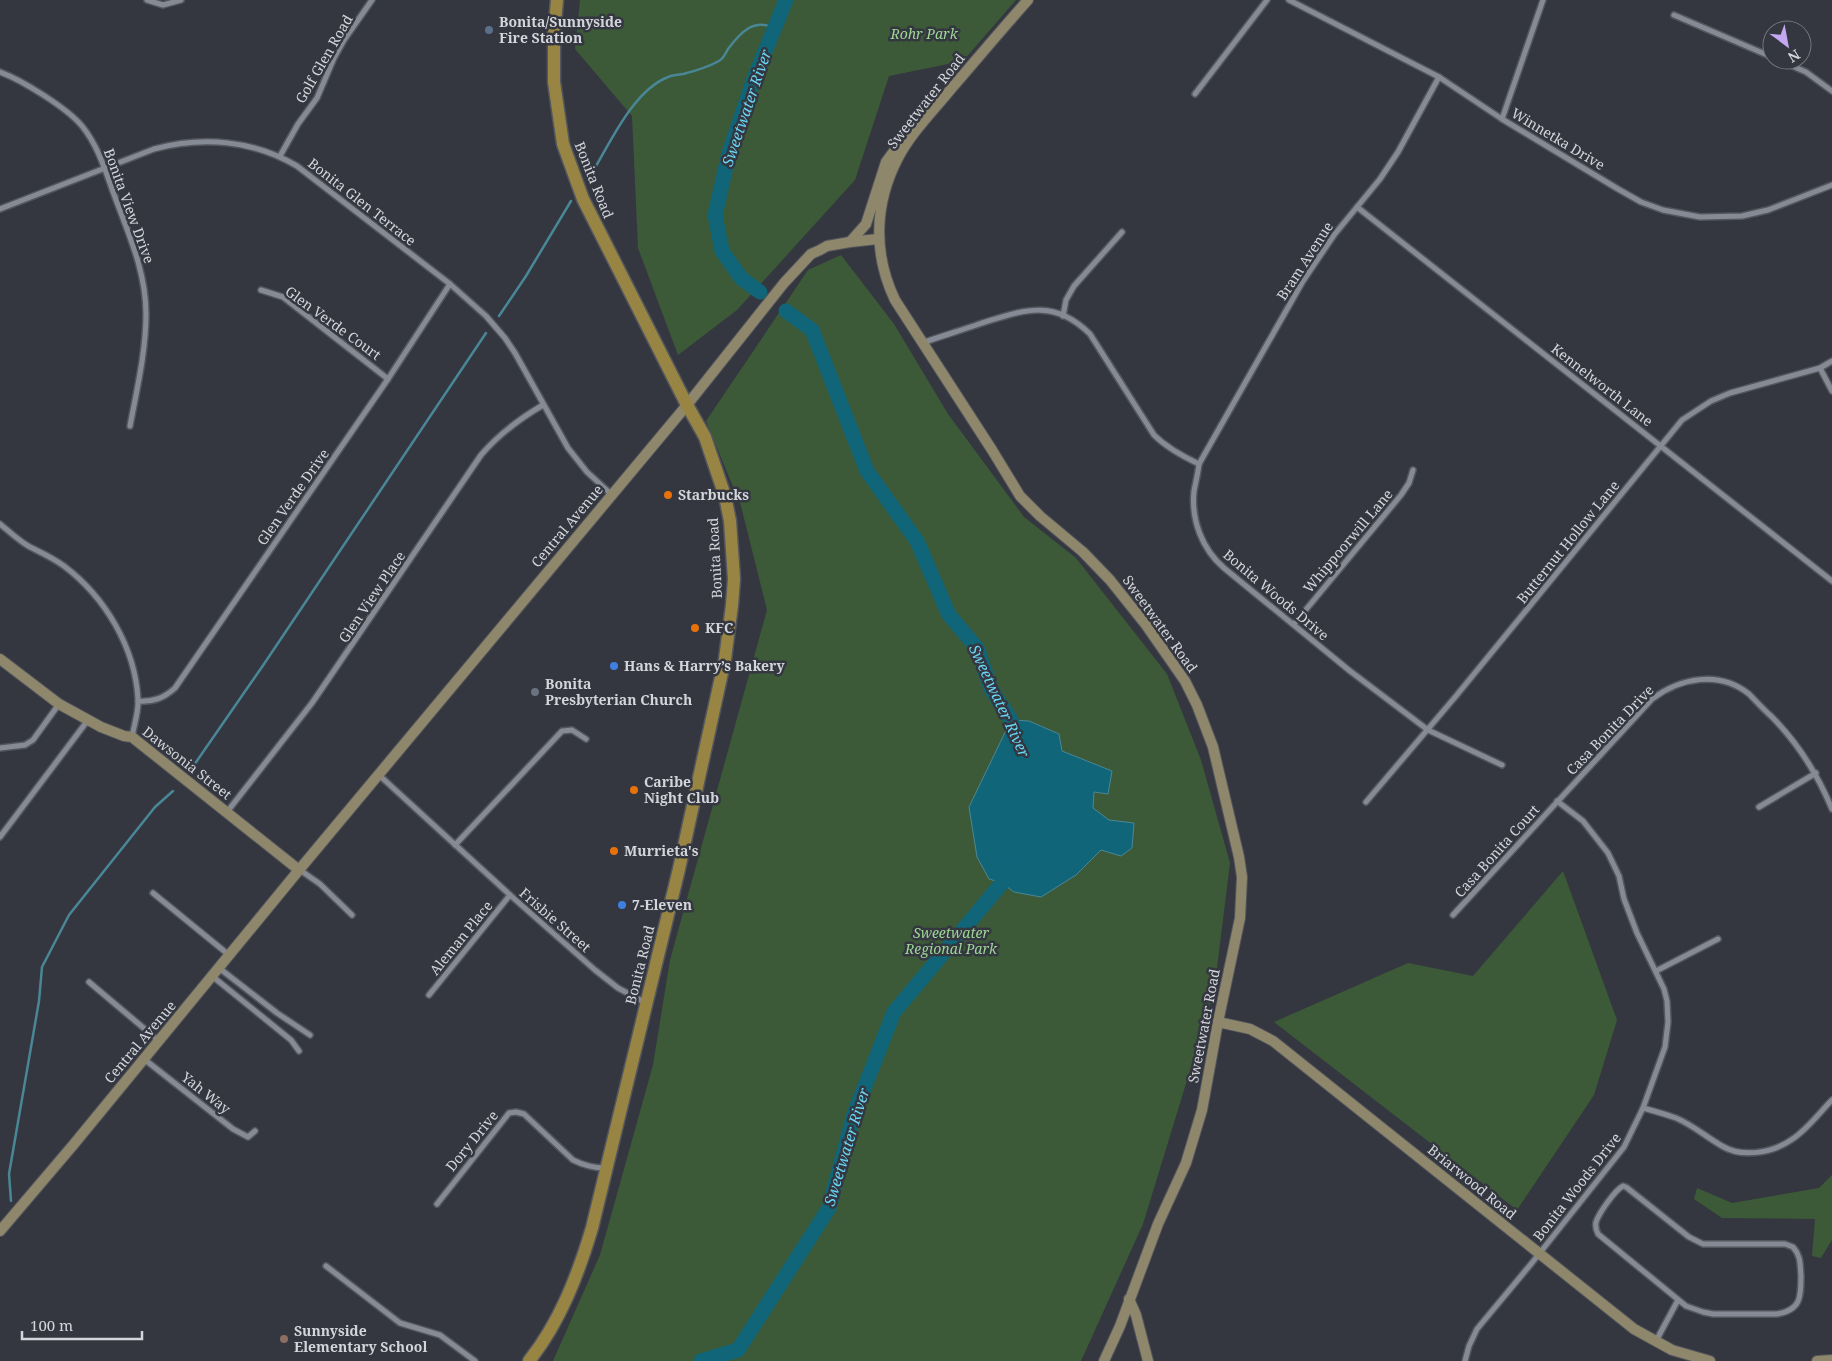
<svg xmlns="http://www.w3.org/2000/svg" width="1832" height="1361" font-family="'Noto Serif',serif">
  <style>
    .green { fill: #3c5a38 }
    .water { fill: #106579; stroke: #4a8796 }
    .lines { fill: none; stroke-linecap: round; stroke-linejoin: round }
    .stream { stroke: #4a8796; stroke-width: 2.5 }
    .river { stroke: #106579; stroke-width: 15 }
    .street-casing { stroke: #53565c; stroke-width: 8 }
    .secondary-casing { stroke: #53565c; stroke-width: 12 }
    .primary-casing { stroke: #53565c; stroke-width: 15 }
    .street { stroke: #868a94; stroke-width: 5 }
    .secondary { stroke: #8f876c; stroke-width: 10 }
    .primary { stroke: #988543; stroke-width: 12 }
    .service-dot { fill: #5c6f8a; stroke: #343740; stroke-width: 2 }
    .food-dot { fill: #e8710a; stroke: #343740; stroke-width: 2 }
    .shop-dot { fill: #3f7fe0; stroke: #343740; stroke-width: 2 }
    .worship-dot { fill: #6b7280; stroke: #343740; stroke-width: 2 }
    .education-dot { fill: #8d6e63; stroke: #343740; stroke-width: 2 }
    .labels { text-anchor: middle; stroke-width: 5; stroke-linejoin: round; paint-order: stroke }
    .poi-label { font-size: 14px; font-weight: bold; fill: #d3d5db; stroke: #343740; text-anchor: start }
    .park-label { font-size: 14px; font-style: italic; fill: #9dd794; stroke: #343740 }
    .street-label { font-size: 14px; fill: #d3d5db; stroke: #343740 }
    .water-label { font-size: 15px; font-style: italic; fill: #68d7f6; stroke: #343740 }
  </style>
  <rect width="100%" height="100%" fill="#343740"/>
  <g class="green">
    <path d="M 580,0 L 1016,0 L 963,61 L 889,76 L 855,180 L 737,310 L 678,355 L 638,248 L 632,116 L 575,49 Z"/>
    <path d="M 841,255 L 894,324 L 948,414 L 1024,517 L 1076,558 L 1167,674 L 1201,760 L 1230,863 L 1214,992 L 1143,1224 L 1081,1361 L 553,1361 L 600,1255 L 653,1065 L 670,960 L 767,610 L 741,506 L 706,421 L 808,270 Z"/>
    <path d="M 1563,871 L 1617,1020 L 1594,1095 L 1517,1210 L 1274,1022 L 1408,963 L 1473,976 Z"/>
    <path d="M 1832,1175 L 1832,1240 L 1821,1258 L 1812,1256 L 1815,1219 L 1722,1218 L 1694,1199 L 1697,1188 L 1732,1203 L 1819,1188 Z"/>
  </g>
  <path class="water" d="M 1011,720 L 1029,721 L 1059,734 L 1062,751 L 1112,771 L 1108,794 L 1094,792 L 1093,808 L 1109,820 L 1134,823 L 1132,848 L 1121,856 L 1101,850 L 1076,875 L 1041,897 L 1014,892 L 1002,883 L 989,879 L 977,857 L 969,807 Z"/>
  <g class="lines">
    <g class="stream">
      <path d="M 596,166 C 613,137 635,90 668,77 C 672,75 678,75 683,74 C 695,71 708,67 719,61 C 723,59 726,53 728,49 C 740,33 753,18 775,28"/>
      <path d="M 586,177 L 591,171"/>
      <path d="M 499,316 L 526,276 L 571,201"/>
      <path d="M 192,768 L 264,664 L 486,333"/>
      <path d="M 11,1201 L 9,1174 L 39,1001 L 42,967 L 69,915 L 155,807 L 173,791"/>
    </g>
    <g class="river">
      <path d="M 760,292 L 741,278 L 722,251 L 715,215 L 729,153 L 753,81 L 786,0"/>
      <path d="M 786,311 L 812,330 L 867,471 L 917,541 L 949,615 L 977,648 L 991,689 L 1011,720 L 1018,738"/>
      <path d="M 701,1361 L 738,1350 L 829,1208 L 854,1114 L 894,1012 L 1002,883 L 1010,864"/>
    </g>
    <g class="street-casing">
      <g id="street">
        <path d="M 147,0 L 163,5 L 181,0"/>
        <path d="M 1289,0 L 1439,77 L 1502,119 L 1618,189 L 1641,202 L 1663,210 L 1700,217 L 1742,216 L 1768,210 L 1832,185"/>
        <path d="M 1674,15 L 1772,57"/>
        <path d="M 1779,60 L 1806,72 L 1832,91"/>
        <path d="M 0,72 C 22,80 67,108 82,126 C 99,147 106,173 115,197 C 129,235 146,272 146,314 C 146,351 137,389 130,426"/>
        <path d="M 1439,77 L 1398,152 L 1380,179 L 1334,235 L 1303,281 L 1199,464 C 1198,473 1196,481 1194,491 C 1191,520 1202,549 1224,568 L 1350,671 L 1428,730 L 1502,765"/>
        <path d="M 1195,94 L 1267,0"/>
        <path d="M 1502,119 L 1543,0"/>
        <path d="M 280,156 L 298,124 L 317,98 L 334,58 L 344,40 L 372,0"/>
        <path d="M 1357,207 L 1832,581"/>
        <path d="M 0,209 L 154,149 C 203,136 253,140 297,166 L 450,284 L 486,316 L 505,338 L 515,353 L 568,448 L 587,472 L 611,494"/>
        <path d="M 261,290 L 283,297 L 388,379"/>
        <path d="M 1063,316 L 1066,300 L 1074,286 L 1122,232"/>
        <path d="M 922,343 C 942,336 962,330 982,323 C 1024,310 1054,298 1090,334 L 1154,435 C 1167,448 1182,456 1199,464"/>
        <path d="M 1820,368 L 1832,391"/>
        <path d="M 0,524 C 10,532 19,541 30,547 C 42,553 53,558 64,566 C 105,597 135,647 138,699 C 139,711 134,725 132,737"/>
        <path d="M 1294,624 L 1401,495 L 1409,483 L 1413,470"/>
        <path d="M 138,701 C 154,702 164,698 175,688 L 388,379 L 450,284"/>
        <path d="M 0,748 L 25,745 L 33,740 L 59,704"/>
        <path d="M 379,775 L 510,895 L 595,970 L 618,988 L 646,1003"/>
        <path d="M 1366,802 L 1456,696 L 1682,420 L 1711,401 L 1730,393 L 1820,368 L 1832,361"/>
        <path d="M 1759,807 L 1816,773"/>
        <path d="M 227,812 L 312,703 L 481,455 C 500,433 519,419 543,405"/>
        <path d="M 0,837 L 88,720"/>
        <path d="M 455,845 L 562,731 L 572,730 L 586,739"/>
        <path d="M 300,870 L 320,884 L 352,915"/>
        <path d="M 153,893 L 229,955"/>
        <path d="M 1453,915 L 1652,699 C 1680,678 1719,670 1749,694 C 1756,701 1763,709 1771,716 C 1798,743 1817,773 1832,809"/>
        <path d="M 219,968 L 277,1013 L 310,1035"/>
        <path d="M 1656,971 L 1718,939"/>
        <path d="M 212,976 L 291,1040 L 299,1051"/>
        <path d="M 89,982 L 159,1041"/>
        <path d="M 429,995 L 510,895"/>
        <path d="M 144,1059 L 233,1129 L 248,1137 L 255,1131"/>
        <path d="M 1643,1108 C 1654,1111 1665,1114 1676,1118 C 1693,1125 1706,1137 1722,1146 C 1742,1158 1772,1153 1791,1140 C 1807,1130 1819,1113 1832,1100"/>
        <path d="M 1623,1186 L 1626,1187 L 1689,1237 L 1703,1244 L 1785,1244 L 1793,1247 C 1801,1256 1800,1264 1801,1276 C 1801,1297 1801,1310 1777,1314 L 1713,1314 L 1703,1312 L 1686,1306 L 1598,1234 C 1596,1230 1595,1227 1596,1222 C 1599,1213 1615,1190 1623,1186 Z"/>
        <path d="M 437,1204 L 509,1113 L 516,1112 L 524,1114 L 573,1160 C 583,1165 594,1168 605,1168"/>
        <path d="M 326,1266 L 400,1323 L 440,1335 L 475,1361"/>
        <path d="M 1656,1341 L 1678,1300"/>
        <path d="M 1465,1361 L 1469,1346 L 1477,1329 L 1531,1264 L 1624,1147 L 1643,1108 L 1665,1047 L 1668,1022 L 1667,1001 L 1664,989 L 1637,933 L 1624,899 L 1619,876 L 1608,853 L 1583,821 L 1557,801"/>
      </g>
    </g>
    <g class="secondary-casing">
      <g id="secondary">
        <path d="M 1028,0 C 1002,29 977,59 951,89 C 933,111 911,133 898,158 C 874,204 873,254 895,300 L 992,450 L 1020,496 L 1040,516 L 1083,552 L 1110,580 L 1146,625 L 1185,681 L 1197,705 L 1213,747 L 1239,857 L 1242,877 L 1240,918 L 1218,1022 L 1202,1110 L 1186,1163 L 1158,1224 L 1120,1326 L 1104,1361"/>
        <path d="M 850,242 L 866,224 L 886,162 L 900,143"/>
        <path d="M 0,659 L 59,704 L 101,727 L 124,736 L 132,737 L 299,870"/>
        <path d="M 1218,1022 L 1250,1029 L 1273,1041 L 1634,1329 L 1672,1350 L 1710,1361"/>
        <path d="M 0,1231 L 74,1144 L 299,870 L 687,405 L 784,283 L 811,254 L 820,250 L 827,246 L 850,242 L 878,239"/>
        <path d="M 1129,1299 L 1136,1315 L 1148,1361"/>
        <path d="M 1817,1361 L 1832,1360"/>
      </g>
    </g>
    <g class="primary-casing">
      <path id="primary" d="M 529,1361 C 560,1322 578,1275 592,1228 L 679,869 L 725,659 L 732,605 L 734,579 L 730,521 L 725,496 L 705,437 L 687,405 L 583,199 L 563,144 L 554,82 L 554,35 L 557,0"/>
    </g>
    <use href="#street" class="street"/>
    <use href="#secondary" class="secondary"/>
    <use href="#primary" class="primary"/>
  </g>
  <circle class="service-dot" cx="489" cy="30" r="5"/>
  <g class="food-dot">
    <circle cx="668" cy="495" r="5"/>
    <circle cx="695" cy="628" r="5"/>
    <circle cx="634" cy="790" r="5"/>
    <circle cx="614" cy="851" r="5"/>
  </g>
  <g class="shop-dot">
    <circle cx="614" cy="666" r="5"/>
    <circle cx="622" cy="905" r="5"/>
  </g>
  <circle class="worship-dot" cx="535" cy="692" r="5"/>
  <circle class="education-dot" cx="284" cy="1339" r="5"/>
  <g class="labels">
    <g class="poi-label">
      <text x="499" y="27">Bonita/Sunnyside<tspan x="499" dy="16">Fire Station</tspan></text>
      <text x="678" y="500">Starbucks</text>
      <text x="705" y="633">KFC</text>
      <text x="624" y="671">Hans &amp; Harry’s Bakery</text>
      <text x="545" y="689">Bonita<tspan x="545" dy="16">Presbyterian Church</tspan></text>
      <text x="644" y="787">Caribe<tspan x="644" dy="16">Night Club</tspan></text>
      <text x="624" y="856">Murrieta's</text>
      <text x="632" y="910">7-Eleven</text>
      <text x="294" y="1336">Sunnyside<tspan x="294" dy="16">Elementary School</tspan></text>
    </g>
    <g class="park-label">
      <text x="924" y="39">Rohr Park</text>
      <text x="951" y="938">Sweetwater<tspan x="951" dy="16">Regional Park</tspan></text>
    </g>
    <g class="street-label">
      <text transform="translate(324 59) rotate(-60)" y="5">Golf Glen Road</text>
      <text transform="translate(926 101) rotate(-52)" y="5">Sweetwater Road</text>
      <text transform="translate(1558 139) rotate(31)" y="5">Winnetka Drive</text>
      <text transform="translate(594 180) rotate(68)" y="5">Bonita Road</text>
      <text transform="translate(362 202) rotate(38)" y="5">Bonita Glen Terrace</text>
      <text transform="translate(129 206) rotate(70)" y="5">Bonita View Drive</text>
      <text transform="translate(1305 261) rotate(-57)" y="5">Bram Avenue</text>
      <text transform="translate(333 323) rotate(36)" y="5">Glen Verde Court</text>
      <text transform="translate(1602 385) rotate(38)" y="5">Kennelworth Lane</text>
      <text transform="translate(293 497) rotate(-55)" y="5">Glen Verde Drive</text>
      <text transform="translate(567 526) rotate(-50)" y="5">Central Avenue</text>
      <text transform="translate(1348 541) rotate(-50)" y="5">Whippoorwill Lane</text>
      <text transform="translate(1568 542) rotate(-51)" y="5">Butternut Hollow Lane</text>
      <text transform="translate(715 558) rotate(-93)" y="5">Bonita Road</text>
      <text transform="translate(1276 595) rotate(40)" y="5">Bonita Woods Drive</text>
      <text transform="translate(372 597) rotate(-56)" y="5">Glen View Place</text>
      <text transform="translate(1160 624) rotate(54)" y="5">Sweetwater Road</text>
      <text transform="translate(1610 730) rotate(-46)" y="5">Casa Bonita Drive</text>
      <text transform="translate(187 763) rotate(38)" y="5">Dawsonia Street</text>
      <text transform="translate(1497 851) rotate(-48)" y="5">Casa Bonita Court</text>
      <text transform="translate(555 920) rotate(41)" y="5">Frisbie Street</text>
      <text transform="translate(461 938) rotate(-51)" y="5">Aleman Place</text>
      <text transform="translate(640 965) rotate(-76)" y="5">Bonita Road</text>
      <text transform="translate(1204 1026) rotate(-79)" y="5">Sweetwater Road</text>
      <text transform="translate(140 1042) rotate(-50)" y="5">Central Avenue</text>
      <text transform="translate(206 1093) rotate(38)" y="5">Yah Way</text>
      <text transform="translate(472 1141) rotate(-51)" y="5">Dory Drive</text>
      <text transform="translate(1472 1182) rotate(39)" y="5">Briarwood Road</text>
      <text transform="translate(1577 1187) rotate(-52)" y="5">Bonita Woods Drive</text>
    </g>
    <g class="water-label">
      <text transform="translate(747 108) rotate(-71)" y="5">Sweetwater River</text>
      <text transform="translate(999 701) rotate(65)" y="5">Sweetwater River</text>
      <text transform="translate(847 1147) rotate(-73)" y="5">Sweetwater River</text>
    </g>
  </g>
  <g transform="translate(1787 45) rotate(148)"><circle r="24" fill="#343740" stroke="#74767e"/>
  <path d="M0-4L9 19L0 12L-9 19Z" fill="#c4a7f1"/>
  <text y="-8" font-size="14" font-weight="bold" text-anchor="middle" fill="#d3d5db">N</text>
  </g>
  <path d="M22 1331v8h120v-8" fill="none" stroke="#d3d5db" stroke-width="2.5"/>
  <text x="30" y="1331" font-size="15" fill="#d3d5db" stroke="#343740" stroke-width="4" paint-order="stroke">100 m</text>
</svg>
